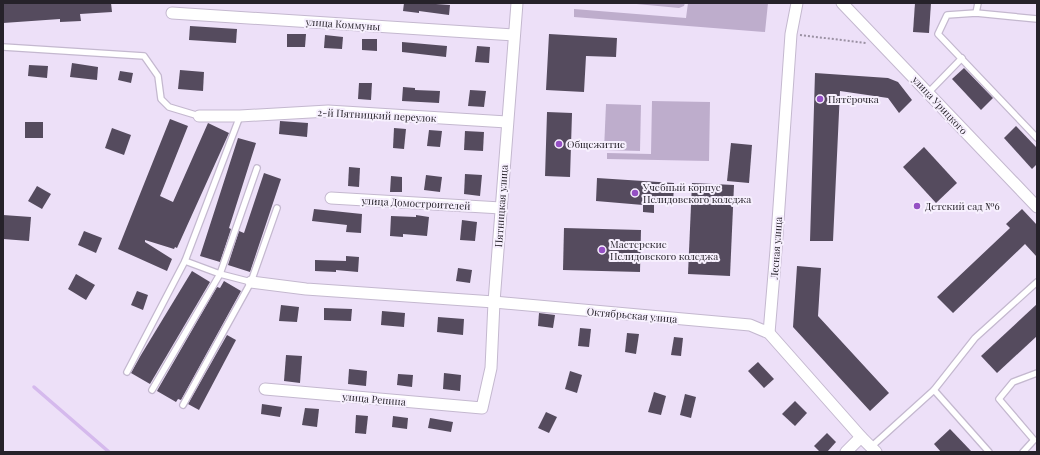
<svg xmlns="http://www.w3.org/2000/svg" width="1040" height="455" font-family="'Playfair Display',serif">
  <style>
    .green { fill: #beadcc }
    .lines { fill: none; stroke-linecap: round; stroke-linejoin: round }
    .stream { stroke: #d5b9ed; stroke-width: 3.5 }
    .building { fill: #554b5e }
    .service-casing { stroke: #c4b8cf; stroke-width: 8 }
    .minor-casing { stroke: #c4b8cf; stroke-width: 13 }
    .path { stroke: #9b91a3; stroke-width: 2; stroke-dasharray: 2 2; stroke-linecap: butt }
    .service { stroke: #fff; stroke-width: 5.5 }
    .minor { stroke: #fff; stroke-width: 11 }
    .poi-dot { fill: #9550c4; stroke: #f7f0fe; stroke-width: 1.5 }
    .labels { text-anchor: middle; stroke-width: 4; stroke-linejoin: round; paint-order: stroke }
    .street-label { font-size: 10px; fill: #26222a; stroke: #f7f0fe }
    .poi-label { font-size: 10px; fill: #26222a; stroke: #f7f0fe; text-anchor: start }
  </style>
  <rect width="100%" height="100%" fill="#ede0f8"/>
  <g class="green">
    <path d="M 626,3 L 685,3 L 684,6 L 679,8 Z"/>
    <path d="M 688,3 L 768,3 L 765,32 L 574,17 L 574,9 L 686,18 Z"/>
    <path d="M 652,101 L 710,102 L 709,161 L 607,159 L 607,153 L 651,154 Z"/>
    <path d="M 606,104 L 641,105 L 640,151 L 604,150 Z"/>
  </g>
  <g class="lines">
    <path class="stream" d="M 34,387 L 109,452"/>
  </g>
  <g class="building">
    <path d="M 3,3 L 111,3 L 112,12 L 80,14 L 81,21 L 60,22 L 60,19 L 3,23 Z"/>
    <path d="M 404,3 L 436,4 L 450,5 L 449,15 L 419,11 L 419,13 L 403,11 Z"/>
    <path d="M 915,3 L 931,3 L 929,33 L 913,32 Z"/>
    <path d="M 190,26 L 237,29 L 236,43 L 189,40 Z"/>
    <path d="M 287,34 L 306,34 L 305,47 L 287,47 Z"/>
    <path d="M 549,34 L 617,38 L 616,57 L 586,56 L 584,92 L 546,90 Z"/>
    <path d="M 325,35 L 343,37 L 342,49 L 324,48 Z"/>
    <path d="M 362,39 L 377,39 L 377,51 L 362,50 Z"/>
    <path d="M 402,42 L 447,46 L 446,57 L 402,52 Z"/>
    <path d="M 477,46 L 490,47 L 489,63 L 475,62 Z"/>
    <path d="M 72,63 L 98,67 L 97,80 L 70,77 Z"/>
    <path d="M 29,65 L 48,66 L 47,78 L 28,76 Z"/>
    <path d="M 964,68 L 993,98 L 981,110 L 952,79 Z"/>
    <path d="M 180,70 L 204,72 L 203,91 L 178,89 Z"/>
    <path d="M 120,71 L 133,73 L 131,83 L 118,80 Z"/>
    <path d="M 815,73 L 888,78 L 898,82 L 912,100 L 899,113 L 888,98 L 840,91 L 833,241 L 810,241 Z"/>
    <path d="M 359,83 L 372,83 L 371,100 L 358,99 Z"/>
    <path d="M 403,87 L 415,88 L 415,90 L 440,91 L 439,103 L 402,101 Z"/>
    <path d="M 470,90 L 486,91 L 484,107 L 468,106 Z"/>
    <path d="M 547,112 L 572,113 L 570,177 L 545,176 Z"/>
    <path d="M 170,119 L 188,126 L 160,196 L 173,202 L 208,123 L 229,133 L 177,248 L 175,247 L 174,249 L 145,240 L 145,242 L 172,259 L 167,271 L 118,249 Z"/>
    <path d="M 280,121 L 308,123 L 307,137 L 279,134 Z"/>
    <rect x="25" y="122" width="18" height="16"/>
    <path d="M 1016,126 L 1037,148 L 1037,164 L 1032,169 L 1004,138 Z"/>
    <path d="M 112,128 L 131,135 L 124,155 L 105,148 Z"/>
    <path d="M 394,128 L 406,129 L 404,149 L 393,148 Z"/>
    <path d="M 429,130 L 442,131 L 440,147 L 427,146 Z"/>
    <path d="M 465,131 L 484,132 L 483,151 L 464,150 Z"/>
    <path d="M 238,138 L 256,143 L 229,228 L 231,229 L 220,262 L 200,256 Z"/>
    <path d="M 731,143 L 752,145 L 749,183 L 727,181 Z"/>
    <path d="M 924,147 L 957,183 L 936,203 L 903,167 Z"/>
    <path d="M 349,167 L 360,168 L 359,187 L 348,186 Z"/>
    <path d="M 264,173 L 281,179 L 250,272 L 228,265 L 239,231 L 244,233 Z"/>
    <path d="M 465,174 L 482,175 L 480,196 L 464,194 Z"/>
    <path d="M 426,175 L 442,177 L 440,192 L 424,190 Z"/>
    <path d="M 391,176 L 402,177 L 402,192 L 390,192 Z"/>
    <path d="M 597,178 L 674,183 L 673,205 L 654,204 L 654,213 L 643,212 L 643,205 L 596,201 Z"/>
    <path d="M 692,183 L 734,185 L 730,276 L 688,274 Z"/>
    <path d="M 37,186 L 51,194 L 42,209 L 28,201 Z"/>
    <path d="M 314,209 L 362,214 L 361,233 L 346,232 L 347,225 L 312,221 Z"/>
    <path d="M 1022,209 L 1037,225 L 1037,257 L 1025,244 L 953,313 L 937,297 L 1010,228 L 1006,224 Z"/>
    <path d="M 3,215 L 31,217 L 29,241 L 3,239 Z"/>
    <path d="M 416,215 L 429,217 L 427,236 L 403,234 L 403,237 L 390,236 L 391,216 L 416,217 Z"/>
    <path d="M 462,220 L 477,222 L 475,241 L 460,240 Z"/>
    <path d="M 564,228 L 641,230 L 640,272 L 563,270 Z"/>
    <path d="M 84,231 L 102,238 L 96,253 L 78,245 Z"/>
    <path d="M 346,256 L 359,257 L 358,272 L 336,270 L 336,272 L 315,271 L 315,260 L 346,261 Z"/>
    <path d="M 797,266 L 821,268 L 818,316 L 889,393 L 870,411 L 793,327 Z"/>
    <path d="M 458,268 L 472,270 L 470,283 L 456,281 Z"/>
    <path d="M 192,271 L 210,282 L 150,384 L 131,373 L 141,355 Z"/>
    <path d="M 76,274 L 95,285 L 86,300 L 68,289 Z"/>
    <path d="M 224,281 L 241,291 L 181,400 L 178,399 L 176,402 L 157,391 L 158,389 L 217,287 L 220,288 Z"/>
    <path d="M 137,291 L 148,295 L 143,310 L 131,305 Z"/>
    <path d="M 1037,304 L 1037,336 L 997,373 L 981,356 Z"/>
    <path d="M 281,305 L 299,307 L 297,322 L 279,321 Z"/>
    <path d="M 324,308 L 352,309 L 351,321 L 324,320 Z"/>
    <path d="M 382,311 L 405,313 L 404,327 L 381,325 Z"/>
    <path d="M 539,313 L 555,315 L 553,328 L 538,326 Z"/>
    <path d="M 438,317 L 464,319 L 463,335 L 437,332 Z"/>
    <path d="M 580,328 L 591,329 L 589,347 L 578,346 Z"/>
    <path d="M 627,333 L 639,334 L 636,354 L 625,352 Z"/>
    <path d="M 227,335 L 236,340 L 199,410 L 188,404 Z"/>
    <path d="M 674,337 L 683,338 L 681,356 L 671,355 Z"/>
    <path d="M 286,355 L 302,356 L 300,383 L 284,381 Z"/>
    <path d="M 758,362 L 774,379 L 764,388 L 748,371 Z"/>
    <path d="M 349,369 L 367,371 L 366,386 L 348,384 Z"/>
    <path d="M 570,371 L 582,375 L 577,393 L 565,389 Z"/>
    <path d="M 444,373 L 461,375 L 460,391 L 443,389 Z"/>
    <path d="M 398,374 L 413,375 L 412,387 L 397,385 Z"/>
    <path d="M 654,392 L 666,396 L 661,415 L 648,412 Z"/>
    <path d="M 685,394 L 696,397 L 691,418 L 680,415 Z"/>
    <path d="M 795,401 L 807,413 L 795,426 L 782,414 Z"/>
    <path d="M 262,404 L 282,407 L 280,417 L 261,414 Z"/>
    <path d="M 305,408 L 319,409 L 317,427 L 302,425 Z"/>
    <path d="M 546,412 L 557,417 L 549,433 L 538,428 Z"/>
    <path d="M 356,415 L 368,416 L 366,434 L 355,433 Z"/>
    <path d="M 393,416 L 408,418 L 407,429 L 392,427 Z"/>
    <path d="M 430,418 L 453,422 L 451,432 L 428,428 Z"/>
    <path d="M 950,429 L 972,452 L 941,452 L 934,444 Z"/>
    <path d="M 827,433 L 836,442 L 827,452 L 820,452 L 814,446 Z"/>
  </g>
  <g class="lines">
    <g class="service-casing">
      <g id="service">
        <path d="M 976,13 L 978,3"/>
        <path d="M 1037,19 L 976,13 L 947,15 L 938,34 L 1037,138"/>
        <path d="M 3,47 L 144,56 L 158,76 L 161,99 L 169,107 L 199,116"/>
        <path d="M 928,93 L 962,58"/>
        <path d="M 185,261 L 220,274 L 251,282"/>
        <path d="M 127,372 L 185,261 L 240,116"/>
        <path d="M 152,390 L 220,274 L 257,168"/>
        <path d="M 934,390 L 975,338 L 1037,282"/>
        <path d="M 183,405 L 251,282 L 277,208"/>
        <path d="M 871,447 L 934,390 L 989,452"/>
        <path d="M 1023,452 L 1034,440 L 999,399 L 1013,382 L 1037,373"/>
      </g>
    </g>
    <g class="minor-casing">
      <g id="minor">
        <path d="M 842,3 L 1037,207"/>
        <path d="M 172,13 L 514,35"/>
        <path d="M 199,116 L 240,116 L 328,111 L 507,122"/>
        <path d="M 331,198 L 501,208"/>
        <path d="M 251,282 L 306,289 L 494,302 L 750,325 L 769,333 L 861,437 L 876,452"/>
        <path d="M 769,333 L 776,250 L 791,34 L 797,3"/>
        <path d="M 265,389 L 482,408 L 491,368 L 494,302 L 517,3"/>
        <path d="M 846,452 L 861,437"/>
      </g>
    </g>
    <path class="path" d="M 800,35 L 866,43"/>
    <use href="#service" class="service"/>
    <use href="#minor" class="minor"/>
  </g>
  <g class="poi-dot">
    <circle cx="820" cy="99" r="4"/>
    <circle cx="559" cy="144" r="4"/>
    <circle cx="635" cy="193" r="4"/>
    <circle cx="917" cy="206" r="4"/>
    <circle cx="602" cy="250" r="4"/>
  </g>
  <g class="labels">
    <g class="street-label">
      <text transform="translate(343 24) rotate(4)" y="4">улица Коммуны</text>
      <text transform="translate(940 105) rotate(47)" y="4">улица Урицкого</text>
      <text transform="translate(377 115) rotate(3)" y="4">2-й Пятницкий переулок</text>
      <text transform="translate(416 203) rotate(3)" y="4">улица Домостроителей</text>
      <text transform="translate(501 206) rotate(-86)" y="4">Пятницкая улица</text>
      <text transform="translate(776 248) rotate(-86)" y="4">Лесная улица</text>
      <text transform="translate(632 315) rotate(5)" y="4">Октябрьская улица</text>
      <text transform="translate(374 399) rotate(5)" y="4">улица Репина</text>
    </g>
    <g class="poi-label">
      <text x="828" y="103">Пятёрочка</text>
      <text x="567" y="148">Общежитие</text>
      <text x="643" y="191">Учебный корпус<tspan x="643" dy="12">Нелидовского коледжа</tspan></text>
      <text x="925" y="210">Детский сад №6</text>
      <text x="610" y="248">Мастерские<tspan x="610" dy="12">Нелидовского коледжа</tspan></text>
    </g>
  </g>
  <rect width="1040" height="455" fill="none" stroke="#26222a" stroke-width="8"/>
</svg>
